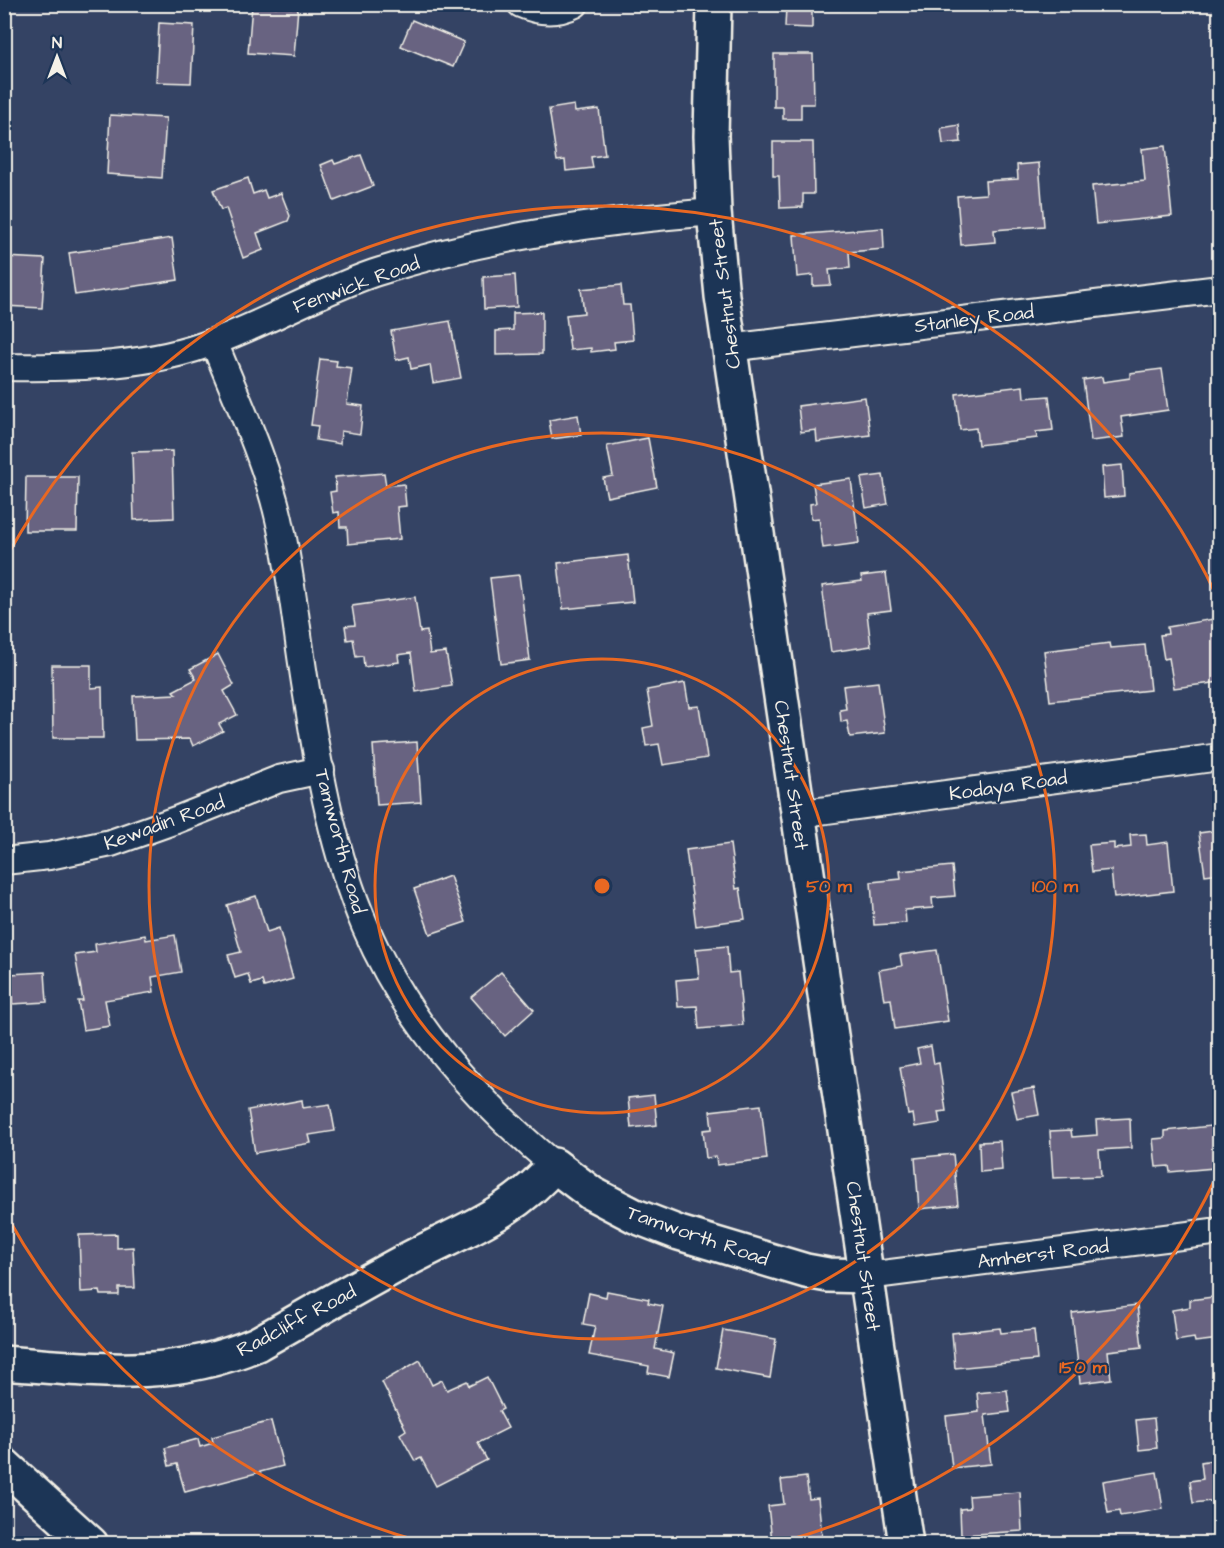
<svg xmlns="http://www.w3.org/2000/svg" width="1224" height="1548" font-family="'Architects Daughter',sans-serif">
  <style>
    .building { fill: #686481; stroke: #f4f1e8; stroke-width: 1.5 }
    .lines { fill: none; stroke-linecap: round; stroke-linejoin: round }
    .street-casing { stroke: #f4f1e8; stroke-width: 30 }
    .secondary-casing { stroke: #f4f1e8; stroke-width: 38 }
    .street { stroke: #1d3557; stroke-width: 26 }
    .secondary { stroke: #1d3557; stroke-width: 33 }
    .ring { fill: none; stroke: #e96822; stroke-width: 3 }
    .labels { text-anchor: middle; stroke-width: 4.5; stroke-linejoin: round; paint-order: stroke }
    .street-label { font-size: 20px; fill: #f4f1e8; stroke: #1d3557 }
    .centre { fill: #e96822; stroke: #1d3557; stroke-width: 3 }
    .ring-label { font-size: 18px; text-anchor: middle; font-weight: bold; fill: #e96822; stroke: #1d3557; stroke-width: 4.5; stroke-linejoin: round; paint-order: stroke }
  </style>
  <rect width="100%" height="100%" fill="#344364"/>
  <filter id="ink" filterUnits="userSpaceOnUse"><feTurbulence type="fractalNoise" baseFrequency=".0167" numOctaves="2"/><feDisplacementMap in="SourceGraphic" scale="12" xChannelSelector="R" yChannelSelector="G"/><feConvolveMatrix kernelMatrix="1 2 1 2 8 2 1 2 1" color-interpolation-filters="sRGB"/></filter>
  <g filter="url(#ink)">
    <g class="building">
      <path d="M 775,4 L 840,4 L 840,10 L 812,9 L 812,28 L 785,27 L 786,7 L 775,6 Z"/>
      <path d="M 252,5 L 298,8 L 294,56 L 248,53 Z"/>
      <path d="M 412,20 L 464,42 L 453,67 L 401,46 Z"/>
      <path d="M 159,23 L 194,25 L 191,83 L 156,82 Z"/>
      <path d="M 774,54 L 813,54 L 814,104 L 801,104 L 801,119 L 783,119 L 783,107 L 774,107 Z"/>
      <path d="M 574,105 L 575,112 L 599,109 L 605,155 L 591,157 L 593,168 L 566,171 L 565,160 L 557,161 L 549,109 Z"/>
      <path d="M 110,115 L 166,118 L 162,178 L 107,174 Z"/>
      <path d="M 959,125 L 961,142 L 943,144 L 941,128 Z"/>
      <path d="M 773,142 L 813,142 L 814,194 L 803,194 L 803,207 L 780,208 L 779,176 L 773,176 Z"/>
      <path d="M 1165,146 L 1172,216 L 1096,224 L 1092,186 L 1145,181 L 1142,149 Z"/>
      <path d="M 361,155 L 373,186 L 334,201 L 321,165 L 333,160 L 335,164 Z"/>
      <path d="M 1039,163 L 1044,226 L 994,230 L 995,242 L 961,245 L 957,196 L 986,194 L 985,181 L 1018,179 L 1017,165 Z"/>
      <path d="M 248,178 L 253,194 L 264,190 L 267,198 L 281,193 L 290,216 L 288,221 L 257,233 L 263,250 L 243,258 L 226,208 L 221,210 L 213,190 Z"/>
      <path d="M 883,228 L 884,249 L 849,252 L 850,268 L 829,270 L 831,285 L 813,286 L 813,275 L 797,277 L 794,235 Z"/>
      <path d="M 4,235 L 6,235 L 5,257 L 45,259 L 42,308 L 4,306 Z"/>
      <path d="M 172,238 L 178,280 L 75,295 L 69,253 Z"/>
      <path d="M 515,275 L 517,307 L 484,309 L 483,277 Z"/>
      <path d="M 621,285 L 623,305 L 630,305 L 633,340 L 614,342 L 615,349 L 591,352 L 591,348 L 570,350 L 566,315 L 584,313 L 581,289 Z"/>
      <path d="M 542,312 L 542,354 L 496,355 L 496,331 L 513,330 L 513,313 Z"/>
      <path d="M 450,321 L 461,378 L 433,383 L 430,365 L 411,369 L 409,357 L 396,360 L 391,331 Z"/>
      <path d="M 320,359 L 337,361 L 336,366 L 352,368 L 347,404 L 363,406 L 360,434 L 341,431 L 340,444 L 316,440 L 318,426 L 311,425 Z"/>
      <path d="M 1162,369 L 1168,410 L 1121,417 L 1124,437 L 1091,441 L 1083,380 L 1102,377 L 1103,382 L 1130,378 L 1130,373 Z"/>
      <path d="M 1023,386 L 1024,398 L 1049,396 L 1053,430 L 1036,432 L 1037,438 L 978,445 L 976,428 L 960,430 L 956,394 Z"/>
      <path d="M 865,397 L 870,435 L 817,442 L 816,430 L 801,432 L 798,406 Z"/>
      <path d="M 578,415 L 581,435 L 552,439 L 549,420 Z"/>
      <path d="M 648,438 L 657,487 L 607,497 L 603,478 L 613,476 L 607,446 Z"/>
      <path d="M 172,451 L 174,518 L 134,520 L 132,452 Z"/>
      <path d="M 1122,465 L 1124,496 L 1104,498 L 1102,467 Z"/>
      <path d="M 384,473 L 386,486 L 404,484 L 406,506 L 397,507 L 400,539 L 348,544 L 347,527 L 340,527 L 339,512 L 333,513 L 330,492 L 336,491 L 335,477 Z"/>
      <path d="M 883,475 L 888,504 L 866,508 L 861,478 Z"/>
      <path d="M 26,477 L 78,477 L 77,531 L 25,531 Z"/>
      <path d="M 851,479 L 859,543 L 823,548 L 819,518 L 811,519 L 810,504 L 816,503 L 813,484 Z"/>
      <path d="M 628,555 L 633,602 L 563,609 L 558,563 Z"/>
      <path d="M 886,573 L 891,610 L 867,613 L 871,646 L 831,652 L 822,586 L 862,581 L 861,576 Z"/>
      <path d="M 519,575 L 530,660 L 501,664 L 490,578 Z"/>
      <path d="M 415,597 L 420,632 L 427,631 L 430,654 L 446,652 L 452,686 L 416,692 L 411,653 L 398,655 L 399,662 L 364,667 L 363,656 L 356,657 L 353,639 L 347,640 L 345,626 L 355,625 L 352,606 Z"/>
      <path d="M 1213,619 L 1214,626 L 1220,625 L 1220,682 L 1174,688 L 1169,658 L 1164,659 L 1160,635 L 1168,634 L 1167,627 Z"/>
      <path d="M 1110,643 L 1111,648 L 1145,645 L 1150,690 L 1050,701 L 1044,651 Z"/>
      <path d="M 218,654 L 234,685 L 224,691 L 237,715 L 219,724 L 223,731 L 193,746 L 190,739 L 135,740 L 133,696 L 176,694 L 173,691 L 196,679 L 190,669 Z"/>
      <path d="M 52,665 L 91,665 L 91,688 L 102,687 L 103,738 L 53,738 Z"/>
      <path d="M 878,682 L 885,733 L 850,737 L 847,721 L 841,722 L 840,710 L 846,709 L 843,686 Z"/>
      <path d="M 685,683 L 689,707 L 699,706 L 707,758 L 663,765 L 659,744 L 646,746 L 643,728 L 653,726 L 647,690 Z"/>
      <path d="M 417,742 L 421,802 L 377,805 L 373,745 Z"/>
      <path d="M 1220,830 L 1220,873 L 1205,875 L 1199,833 Z"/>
      <path d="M 1146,834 L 1147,845 L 1168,842 L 1173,891 L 1114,898 L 1111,870 L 1092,872 L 1089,845 L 1114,843 L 1114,849 L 1131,847 L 1130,835 Z"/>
      <path d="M 730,844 L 736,889 L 740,888 L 745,919 L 696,926 L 686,850 Z"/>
      <path d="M 952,866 L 955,896 L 932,898 L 933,908 L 905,910 L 906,923 L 874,925 L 871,882 L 901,879 L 900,871 Z"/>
      <path d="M 450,876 L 466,922 L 430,934 L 414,889 Z"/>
      <path d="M 256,896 L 267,932 L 279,928 L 293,979 L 264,987 L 262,981 L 251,984 L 248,974 L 235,978 L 228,955 L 241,952 L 227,905 Z"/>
      <path d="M 145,935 L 146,940 L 175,935 L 181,972 L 152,977 L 154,992 L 105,1000 L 110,1026 L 83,1030 L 78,1001 L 83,1001 L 75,955 L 96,952 L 95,944 Z"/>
      <path d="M 727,946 L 729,973 L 738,972 L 743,1025 L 699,1029 L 697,1006 L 678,1007 L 676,980 L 699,978 L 696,949 Z"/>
      <path d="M 937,950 L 948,1021 L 895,1029 L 891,999 L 884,1000 L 879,970 L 902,966 L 900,955 Z"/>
      <path d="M 4,960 L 9,960 L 10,974 L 45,972 L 47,1002 L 12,1004 L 12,997 L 4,998 Z"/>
      <path d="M 501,972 L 534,1010 L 505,1036 L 471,997 Z"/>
      <path d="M 931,1046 L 934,1064 L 939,1063 L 946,1111 L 938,1112 L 940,1123 L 915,1127 L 913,1114 L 908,1115 L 900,1067 L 920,1063 L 917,1049 Z"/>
      <path d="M 1034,1088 L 1039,1115 L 1017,1119 L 1011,1092 Z"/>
      <path d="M 654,1095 L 657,1125 L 631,1128 L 628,1098 Z"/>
      <path d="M 302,1100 L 303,1108 L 330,1104 L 335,1131 L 309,1135 L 311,1143 L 255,1153 L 248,1110 Z"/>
      <path d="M 761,1105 L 767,1159 L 717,1165 L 716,1157 L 706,1158 L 703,1130 L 712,1129 L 710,1111 Z"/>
      <path d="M 1130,1118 L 1131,1148 L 1099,1150 L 1101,1176 L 1053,1178 L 1050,1131 L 1071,1130 L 1072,1137 L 1097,1135 L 1096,1120 Z"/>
      <path d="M 1220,1125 L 1220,1161 L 1213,1162 L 1214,1168 L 1170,1172 L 1169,1166 L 1156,1167 L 1153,1139 L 1165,1138 L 1165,1131 Z"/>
      <path d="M 1000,1141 L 1002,1170 L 980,1172 L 979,1142 Z"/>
      <path d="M 953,1154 L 958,1205 L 919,1209 L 915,1158 Z"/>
      <path d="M 117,1234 L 117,1248 L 133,1247 L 135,1288 L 119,1288 L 119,1295 L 101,1295 L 100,1291 L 81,1292 L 79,1235 Z"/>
      <path d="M 607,1291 L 649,1299 L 648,1303 L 663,1306 L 655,1349 L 674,1353 L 669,1377 L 648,1373 L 649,1366 L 589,1355 L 595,1326 L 583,1324 L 589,1293 L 606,1297 Z"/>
      <path d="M 1220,1296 L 1220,1339 L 1195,1342 L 1194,1338 L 1176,1341 L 1172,1310 L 1190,1307 L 1190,1300 Z"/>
      <path d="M 1137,1305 L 1142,1347 L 1108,1351 L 1111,1379 L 1080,1383 L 1072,1313 Z"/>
      <path d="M 1000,1328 L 1001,1333 L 1034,1330 L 1037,1360 L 955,1368 L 952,1333 Z"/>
      <path d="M 723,1330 L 776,1339 L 770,1378 L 716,1368 Z"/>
      <path d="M 420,1360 L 432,1385 L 442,1380 L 447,1390 L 467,1381 L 469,1386 L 487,1377 L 503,1409 L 499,1411 L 508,1428 L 478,1443 L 487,1460 L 436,1486 L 421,1458 L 415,1461 L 400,1434 L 406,1430 L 382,1382 Z"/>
      <path d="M 1007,1390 L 1010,1412 L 985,1415 L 991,1464 L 952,1468 L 946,1416 L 979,1412 L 977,1393 Z"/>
      <path d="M 1154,1418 L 1157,1448 L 1139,1450 L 1136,1420 Z"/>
      <path d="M 271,1421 L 283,1466 L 185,1492 L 177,1464 L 169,1466 L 165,1448 L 198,1439 L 200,1447 L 213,1443 L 212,1437 Z"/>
      <path d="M 1220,1459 L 1220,1500 L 1193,1503 L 1190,1481 L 1203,1479 L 1201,1462 Z"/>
      <path d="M 1157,1472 L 1163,1509 L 1120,1516 L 1119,1511 L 1108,1513 L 1103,1481 Z"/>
      <path d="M 806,1477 L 809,1499 L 818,1498 L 822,1536 L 772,1541 L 768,1506 L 784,1504 L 781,1480 Z"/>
      <path d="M 1020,1492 L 1022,1531 L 961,1535 L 960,1509 L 970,1508 L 969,1496 Z"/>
    </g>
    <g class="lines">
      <g class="street-casing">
        <g id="street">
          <path d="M 521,4 C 539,12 557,13 575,4"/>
          <path d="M 214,342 C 237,400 265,458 279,519 C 292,577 297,636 307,695 C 319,773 334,854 365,926 C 406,1022 475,1099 554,1165"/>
          <path d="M 729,348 L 1220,289"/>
          <path d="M 4,367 C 74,368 150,367 216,341 C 270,321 319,292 374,273 C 484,237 600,221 714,212"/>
          <path d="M 797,814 L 1220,757"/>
          <path d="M 4,861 L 49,856 L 111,843 L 176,820 L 279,779 L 321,770"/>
          <path d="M 867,1276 L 1220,1231"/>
        </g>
      </g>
      <g class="secondary-casing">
        <g id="secondary">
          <path d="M 714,4 L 711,136 L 714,212 L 722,296 L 906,1544"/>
          <path d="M 4,1363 C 96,1370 170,1381 257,1344 C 305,1317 353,1289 401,1263 C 456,1233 513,1215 554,1165 L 591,1193 L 635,1216 L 679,1233 L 806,1271 L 828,1275 L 867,1276"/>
          <path d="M 4,1465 L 91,1544"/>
        </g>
      </g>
      <use href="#street" class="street"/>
      <use href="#secondary" class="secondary"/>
    </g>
  </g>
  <g class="ring">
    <circle cx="602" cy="886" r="227"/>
    <circle cx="602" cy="886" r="453"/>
    <path d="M1218 1173A680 680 0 0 1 778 1543M426 1543A680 680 0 0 1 7 1216M7 556A680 680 0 0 1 1218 599"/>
  </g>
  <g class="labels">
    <g class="street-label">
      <text transform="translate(356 284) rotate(-20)" y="7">Fenwick Road</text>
      <text transform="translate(724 294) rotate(-97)" y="7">Chestnut Street</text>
      <text transform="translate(974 318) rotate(-7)" y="7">Stanley Road</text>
      <text transform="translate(792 775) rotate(82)" y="7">Chestnut Street</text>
      <text transform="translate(1008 785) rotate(-8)" y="7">Kodaya Road</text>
      <text transform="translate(164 822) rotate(-20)" y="7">Kewadin Road</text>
      <text transform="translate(341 841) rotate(75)" y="7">Tamworth Road</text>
      <text transform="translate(698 1235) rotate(19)" y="7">Tamworth Road</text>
      <text transform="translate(1043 1253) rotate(-7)" y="7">Amherst Road</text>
      <text transform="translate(864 1256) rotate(82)" y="7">Chestnut Street</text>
      <text transform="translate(296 1320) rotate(-28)" y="7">Radcliff Road</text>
    </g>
  </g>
  <circle cx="602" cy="886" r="9" class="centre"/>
  <g class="ring-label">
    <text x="829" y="892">50 m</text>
    <text x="1055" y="892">100 m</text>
    <text x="1083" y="1373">150 m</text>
  </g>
  <rect width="1224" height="1548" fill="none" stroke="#1d3557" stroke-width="24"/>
  <rect x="12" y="12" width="1200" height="1524" fill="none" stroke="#f4f1e8" stroke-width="2" filter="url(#ink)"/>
  <g transform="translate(57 57)" stroke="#1d3557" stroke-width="4.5" paint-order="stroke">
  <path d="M0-4.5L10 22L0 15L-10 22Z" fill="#f4f1e8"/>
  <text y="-9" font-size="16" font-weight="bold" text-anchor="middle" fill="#f4f1e8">N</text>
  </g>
</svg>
